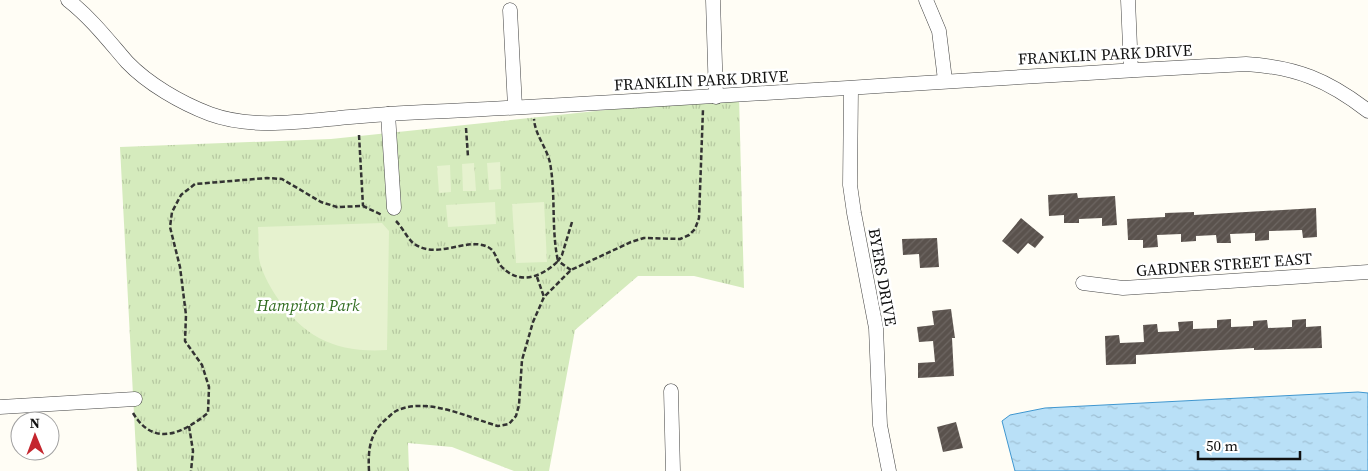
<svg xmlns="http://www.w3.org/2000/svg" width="1368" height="471" font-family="'Source Serif 4',serif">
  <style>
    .park { fill: url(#park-tufts) }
    .pitch { fill: #e6f2cf }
    .water { fill: url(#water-ripples); stroke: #3f96cf }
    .building { fill: url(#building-hatch) }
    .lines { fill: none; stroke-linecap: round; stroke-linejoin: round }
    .minor-casing { stroke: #444; stroke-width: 15 }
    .path { stroke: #333; stroke-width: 2.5; stroke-dasharray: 5 2.5; stroke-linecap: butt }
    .minor { stroke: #fff; stroke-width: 14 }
    .labels { text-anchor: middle; stroke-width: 5; stroke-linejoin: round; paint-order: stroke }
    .street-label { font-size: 16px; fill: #111; stroke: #fff }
    .park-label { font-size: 16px; font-style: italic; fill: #2f6b1f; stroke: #fff }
  </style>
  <defs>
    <pattern id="park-tufts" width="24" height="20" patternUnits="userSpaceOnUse" patternTransform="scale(1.25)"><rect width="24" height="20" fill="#d5ebbd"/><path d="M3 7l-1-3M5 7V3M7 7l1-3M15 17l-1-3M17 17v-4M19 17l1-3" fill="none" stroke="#b6c8a1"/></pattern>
    <pattern id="water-ripples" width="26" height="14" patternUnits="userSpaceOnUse" patternTransform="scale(1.25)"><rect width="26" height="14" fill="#b9e0f7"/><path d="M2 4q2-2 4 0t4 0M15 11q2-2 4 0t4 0" fill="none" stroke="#9ebfd3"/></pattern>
    <pattern id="building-hatch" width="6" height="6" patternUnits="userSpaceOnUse" patternTransform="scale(1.25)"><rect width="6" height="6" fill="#5a524d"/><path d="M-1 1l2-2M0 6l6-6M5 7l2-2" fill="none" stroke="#6d6662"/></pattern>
  </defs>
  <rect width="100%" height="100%" fill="#fffdf5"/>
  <path class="park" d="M 739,96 L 744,288 L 694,276 L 638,276 L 575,330 L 549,471 L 514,471 L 452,447 L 408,443 L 409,471 L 137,471 L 120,147 L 331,139 Z"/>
  <g class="pitch">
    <path d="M 500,162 L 501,189 L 489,190 L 487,163 Z"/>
    <path d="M 474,163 L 476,191 L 463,191 L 462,164 Z"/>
    <path d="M 450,165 L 451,192 L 439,193 L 437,166 Z"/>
    <path d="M 495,202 L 496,224 L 448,227 L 446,205 Z"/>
    <path d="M 544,202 L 547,262 L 516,263 L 512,204 Z"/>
    <path d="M 382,223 L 389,231 L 387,350 C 338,353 304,339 276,296 C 269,285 261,271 259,258 C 258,248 259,237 258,227 Z"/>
  </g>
  <path class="water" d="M 1358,392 L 1368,393 L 1368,471 L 1015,471 L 1002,421 L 1010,415 L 1045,408 Z"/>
  <g class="building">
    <path d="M 1077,193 L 1078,198 L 1115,196 L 1117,225 L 1102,226 L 1102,218 L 1079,219 L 1079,223 L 1064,223 L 1064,215 L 1049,216 L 1048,195 Z"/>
    <path d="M 1316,208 L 1317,237 L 1303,238 L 1302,230 L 1269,231 L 1269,240 L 1255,241 L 1255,233 L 1230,234 L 1231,243 L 1217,243 L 1216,235 L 1196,236 L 1196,241 L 1181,242 L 1181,234 L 1157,235 L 1158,247 L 1143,248 L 1143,240 L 1128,240 L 1127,219 L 1165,217 L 1165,213 L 1194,212 L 1194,215 Z"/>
    <path d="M 1021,218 L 1044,237 L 1035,248 L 1028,243 L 1018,254 L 1002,241 Z"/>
    <path d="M 937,238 L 939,267 L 920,268 L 919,254 L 903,255 L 902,239 Z"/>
    <path d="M 951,309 L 955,338 L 952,338 L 954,376 L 918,378 L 918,363 L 935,362 L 933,341 L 919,342 L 917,327 L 934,325 L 932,311 Z"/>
    <path d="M 1231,319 L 1231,327 L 1253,326 L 1253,321 L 1267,320 L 1268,328 L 1292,327 L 1292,320 L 1306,319 L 1306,327 L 1321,326 L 1322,348 L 1254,350 L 1254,348 L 1136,355 L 1136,364 L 1106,365 L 1105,336 L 1119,335 L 1120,343 L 1144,342 L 1143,325 L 1157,324 L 1158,332 L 1179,331 L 1178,322 L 1193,321 L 1193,329 L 1217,328 L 1217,320 Z"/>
    <path d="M 956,422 L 963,448 L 943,452 L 937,427 Z"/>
  </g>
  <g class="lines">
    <g class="minor-casing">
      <g id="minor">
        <path d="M 68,0 C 91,18 108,40 127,62 C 148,84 181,103 210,114 C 254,130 305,121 350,117 C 383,114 415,112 448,111 C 714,98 980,78 1246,64 C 1296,67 1328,80 1368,111"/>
        <path d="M 713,0 L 716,97"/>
        <path d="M 926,0 L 939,31 L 945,80"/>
        <path d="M 1128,0 L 1131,70"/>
        <path d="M 510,10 L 515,107"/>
        <path d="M 851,89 L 850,185 L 854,213 L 876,328 L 880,425 L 889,471"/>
        <path d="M 388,114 L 394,208"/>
        <path d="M 1083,283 L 1123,288 L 1368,272"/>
        <path d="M 671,391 L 673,471"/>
        <path d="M 0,407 L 135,399"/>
      </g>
    </g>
    <g class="path">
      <path d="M 466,128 L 468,157"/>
      <path d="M 359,135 L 363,206"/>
      <path d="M 396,221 C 402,227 406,236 412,242 C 435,262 466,236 488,247 C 496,251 496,260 501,266 C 519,286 542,277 558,261 C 551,229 556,195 550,163 C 547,148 535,135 534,119"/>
      <path d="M 571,270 L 558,261 L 562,255 L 572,222"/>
      <path d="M 537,277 L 544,297"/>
      <path d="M 133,413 C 154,448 183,433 208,413 L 209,387 L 202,365 L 185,341 L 186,315 L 180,267 L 170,227 L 172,212 L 181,195 L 195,184 L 267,178 L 282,179 L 321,202 L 337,207 L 363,206 L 382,215"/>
      <path d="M 189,426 L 193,451 L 191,471"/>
      <path d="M 369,471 C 368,452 369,435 384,421 C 388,418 392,413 396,411 C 427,396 469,418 498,426 L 509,424 L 516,416 L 519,405 L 522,360 L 533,322 L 544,297 L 571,270 L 631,242 L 644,238 L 680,239 L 689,235 L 695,229 L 699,218 L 703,109"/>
    </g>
    <use href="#minor" class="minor"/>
  </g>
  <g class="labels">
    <g class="street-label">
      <text transform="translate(1105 54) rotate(-3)" y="6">FRANKLIN PARK DRIVE</text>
      <text transform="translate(701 80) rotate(-3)" y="6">FRANKLIN PARK DRIVE</text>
      <text transform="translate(1224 264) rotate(-4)" y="6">GARDNER STREET EAST</text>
      <text transform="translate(883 277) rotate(80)" y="6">BYERS DRIVE</text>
    </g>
    <g class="park-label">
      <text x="308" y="311">Hampiton Park</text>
    </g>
  </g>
  <g transform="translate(35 436) rotate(359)"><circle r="24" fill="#ffffff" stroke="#a0a0a0"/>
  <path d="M0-4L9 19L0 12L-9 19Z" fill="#c4262e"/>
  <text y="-8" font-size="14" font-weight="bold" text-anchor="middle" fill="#111111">N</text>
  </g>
  <path d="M1198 451v8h102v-8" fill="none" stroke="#111111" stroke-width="2.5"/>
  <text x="1206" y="451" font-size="15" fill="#111111" stroke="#ffffff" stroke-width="4" paint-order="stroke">50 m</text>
</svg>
